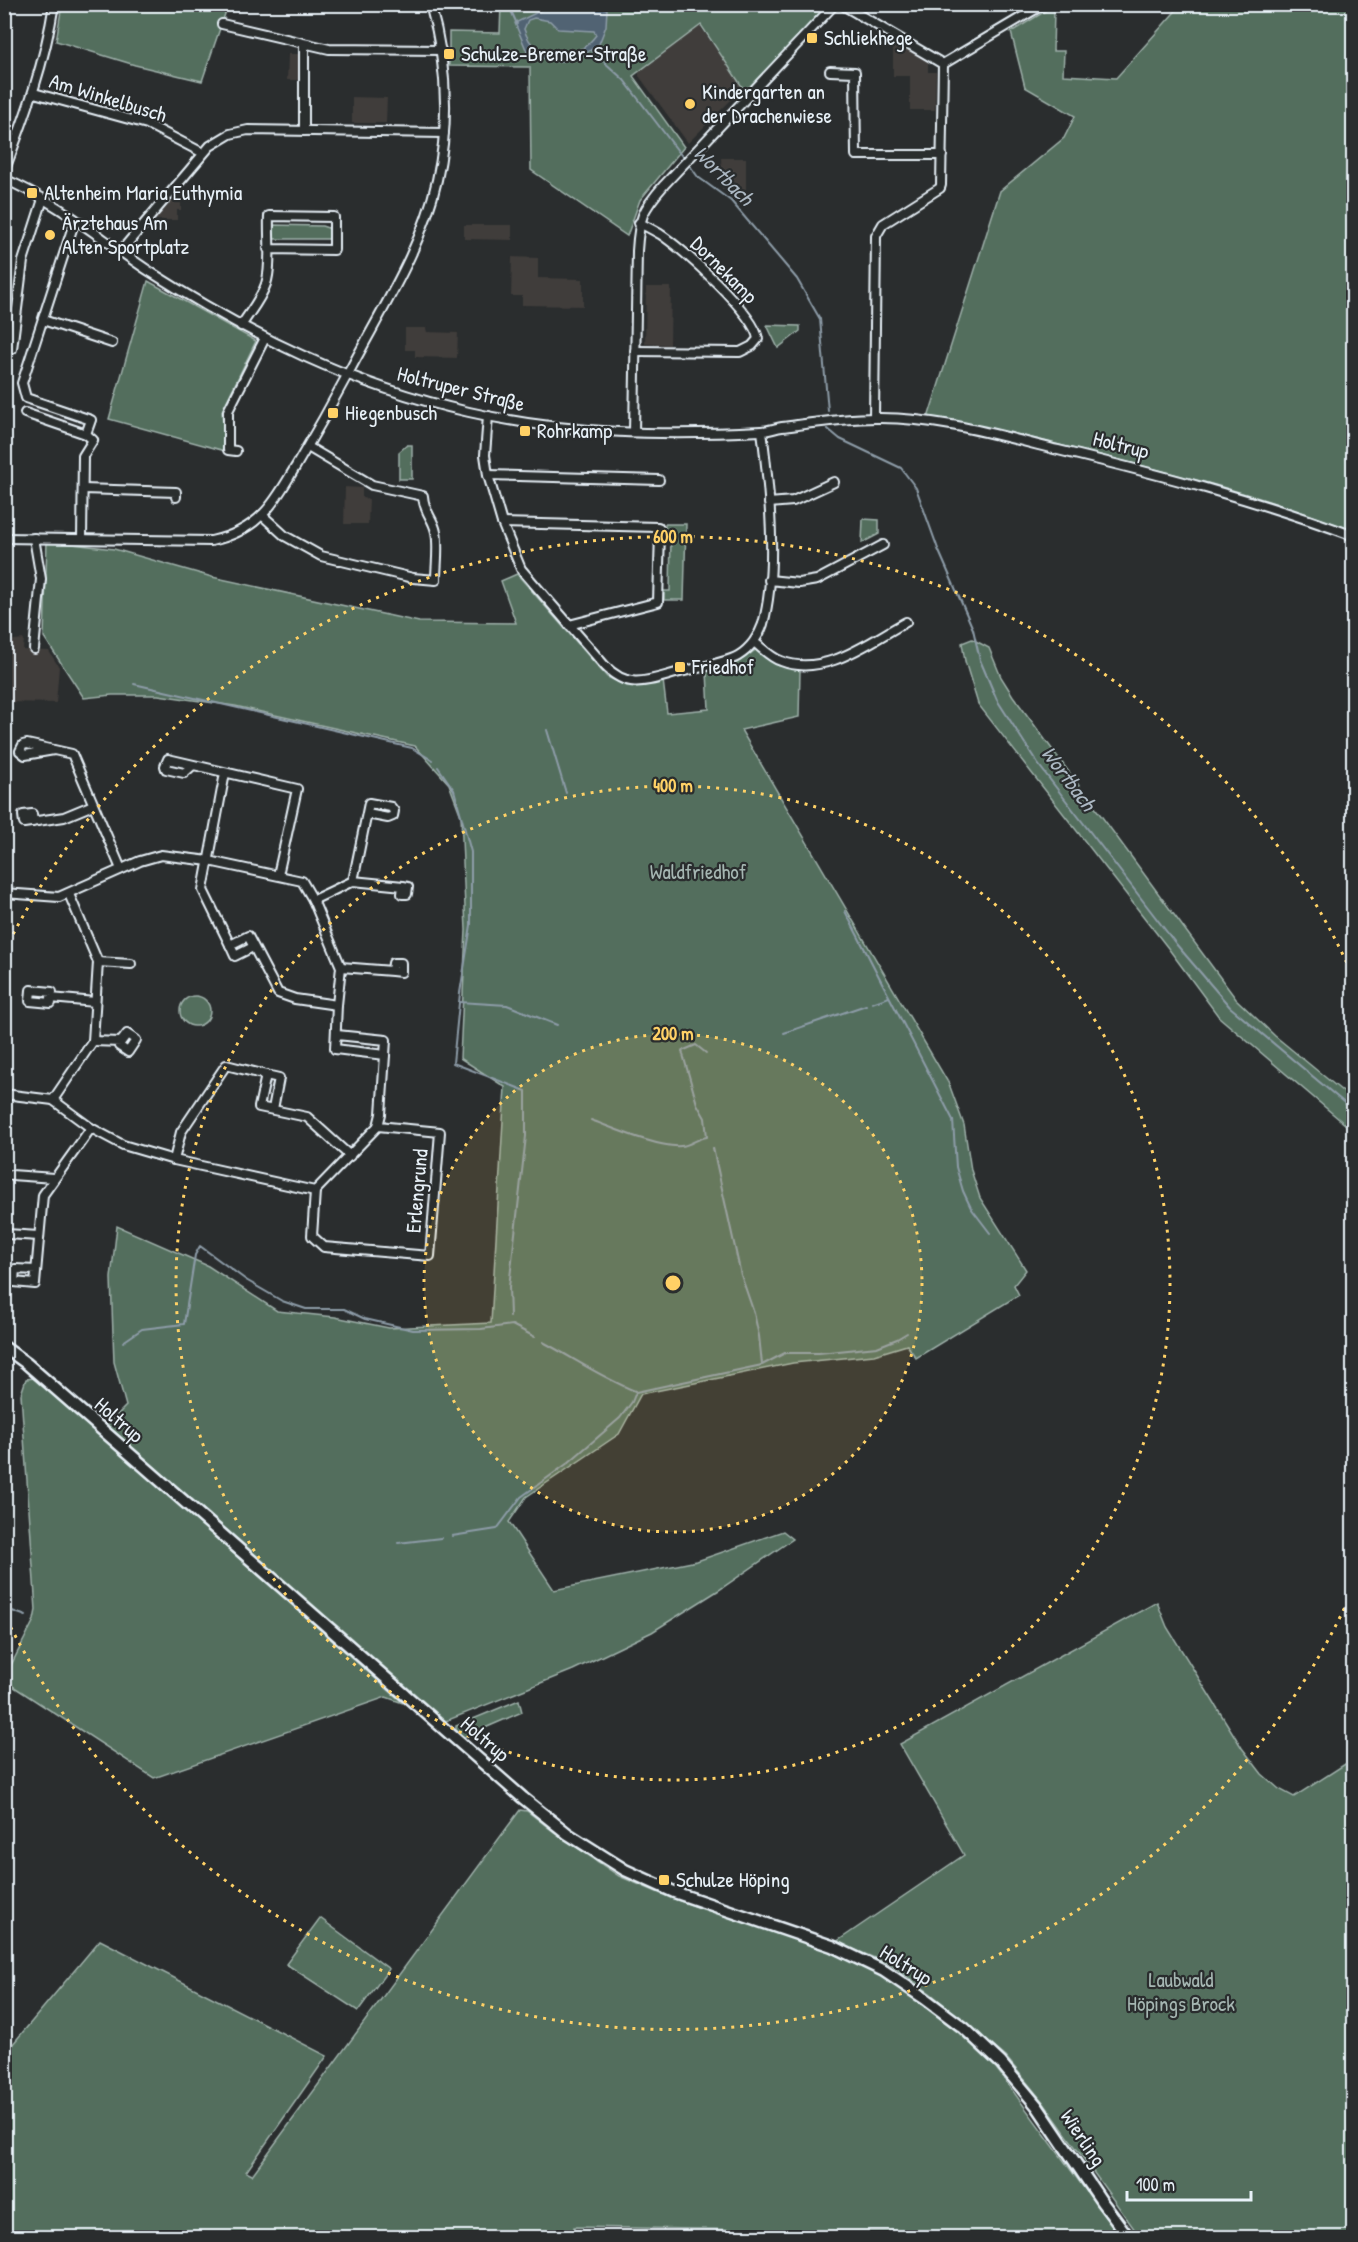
<svg xmlns="http://www.w3.org/2000/svg" width="1358" height="2242" font-family="'Patrick Hand',sans-serif">
  <style>
    .built { fill: #3f3c3a }
    .green { fill: #536e5d; stroke: #9eb0aa; stroke-width: 1.5 }
    .water { fill: #516373; stroke: #8d9ca8; stroke-width: 1.5; fill-rule: evenodd }
    .lines { fill: none; stroke-linecap: round; stroke-linejoin: round }
    .stream { stroke: #8d9ca8; stroke-width: 2 }
    .street-casing { stroke: #e8f1f8; stroke-width: 12 }
    .secondary-casing { stroke: #e8f1f8; stroke-width: 15 }
    .street { stroke: #2a2d2e; stroke-width: 8 }
    .secondary { stroke: #2a2d2e; stroke-width: 10 }
    .ring { fill: none; stroke: #ffd166; stroke-width: 3; stroke-dasharray: 3 6 }
    .poi-dot { fill: #ffd166; stroke: #2a2d2e; stroke-width: 2 }
    .labels { text-anchor: middle; stroke-width: 4.5; stroke-linejoin: round; paint-order: stroke }
    .poi-label { font-size: 21px; fill: #e8f1f8; stroke: #2a2d2e; text-anchor: start }
    .street-label { font-size: 21px; fill: #e8f1f8; stroke: #2a2d2e }
    .park-label { font-size: 21px; fill: #a5b6b2; stroke: #2a2d2e }
    .water-label { font-size: 22px; font-style: italic; fill: #acb8c3; stroke: #2a2d2e }
    .centre { fill: #ffd166; stroke: #2a2d2e; stroke-width: 3 }
    .ring-label { font-size: 18px; text-anchor: middle; font-weight: bold; fill: #ffd166; stroke: #2a2d2e; stroke-width: 4.5; stroke-linejoin: round; paint-order: stroke }
  </style>
  <rect width="100%" height="100%" fill="#2a2d2e"/>
  <filter id="ink" filterUnits="userSpaceOnUse"><feTurbulence type="fractalNoise" baseFrequency=".0167" numOctaves="2"/><feDisplacementMap in="SourceGraphic" scale="12" xChannelSelector="R" yChannelSelector="G"/><feConvolveMatrix kernelMatrix="1 2 1 2 8 2 1 2 1" color-interpolation-filters="sRGB"/></filter>
  <g filter="url(#ink)">
    <g class="built">
      <path d="M 700,26 L 743,88 L 688,143 L 639,76 L 639,72 Z"/>
      <path d="M 893,46 L 901,46 L 928,62 L 928,72 L 936,72 L 935,110 L 910,110 L 910,76 L 893,76 Z"/>
      <path d="M 288,54 L 302,54 L 302,80 L 287,80 Z"/>
      <path d="M 352,97 L 387,98 L 386,123 L 352,123 Z"/>
      <path d="M 721,158 L 746,158 L 746,189 L 722,189 Z"/>
      <path d="M 170,198 L 181,199 L 181,210 L 177,210 L 177,220 L 152,220 Z"/>
      <path d="M 464,225 L 512,225 L 512,240 L 464,239 Z"/>
      <path d="M 512,257 L 538,258 L 538,278 L 583,279 L 583,306 L 522,305 L 522,296 L 511,296 Z"/>
      <path d="M 646,287 L 671,287 L 670,345 L 645,344 Z"/>
      <path d="M 405,328 L 426,328 L 427,332 L 458,333 L 457,358 L 415,357 L 415,350 L 405,350 Z"/>
      <path d="M 345,487 L 362,488 L 362,498 L 369,499 L 368,524 L 344,524 Z"/>
      <path d="M 24,639 L 23,650 L 49,651 L 59,667 L 56,703 L 5,702 L 5,641 Z"/>
    </g>
    <g class="green">
      <path d="M 62,5 L 228,5 L 202,81 L 135,65 L 56,41 Z"/>
      <path d="M 501,5 L 832,5 L 747,94 L 701,25 L 633,76 L 684,147 L 640,200 L 627,236 L 531,170 L 530,67 L 449,66 L 449,32 L 500,33 Z"/>
      <path d="M 1181,5 L 1353,5 L 1353,531 C 1268,497 1177,474 1087,452 C 1035,439 982,424 928,418 L 1000,191 L 1064,138 L 1075,116 L 1025,87 L 1011,32 L 1052,7 L 1054,11 L 1053,51 L 1064,51 L 1063,75 L 1116,78 Z"/>
      <path d="M 271,225 L 322,226 L 331,229 L 330,239 L 271,239 Z"/>
      <path d="M 148,281 L 256,341 L 222,411 L 225,451 L 109,419 Z"/>
      <path d="M 767,325 L 800,326 L 800,331 L 778,348 Z"/>
      <path d="M 407,445 L 412,445 L 412,479 L 399,479 L 399,452 Z"/>
      <path d="M 863,519 L 879,520 L 879,534 L 862,543 Z"/>
      <path d="M 665,524 L 686,524 L 684,600 L 664,600 L 664,591 L 670,591 L 671,536 L 665,536 Z"/>
      <path d="M 47,541 L 114,549 L 212,577 L 419,622 L 516,623 L 501,581 L 517,574 L 607,677 L 627,686 L 663,680 L 667,713 L 709,709 L 707,672 L 734,665 L 757,649 C 771,662 781,667 800,670 L 799,717 L 741,730 L 949,1084 L 964,1125 L 971,1170 L 980,1198 L 1026,1270 L 1014,1285 L 1019,1295 L 916,1358 L 907,1345 L 874,1355 L 793,1363 L 641,1394 L 619,1434 L 526,1497 L 509,1522 L 554,1590 L 697,1561 L 783,1531 L 793,1539 L 719,1590 L 652,1632 L 573,1670 L 446,1721 L 107,1425 L 126,1406 L 114,1362 L 111,1278 L 117,1226 L 208,1266 L 277,1311 L 335,1317 L 389,1328 L 491,1323 L 505,1087 L 460,1058 L 466,930 L 461,816 L 449,784 L 415,746 L 235,706 L 158,695 L 112,695 L 84,698 L 44,637 Z"/>
      <path d="M 972,639 L 989,648 L 1001,677 L 1013,696 L 1236,999 L 1275,1036 L 1353,1100 L 1353,1133 L 1346,1125 L 1219,1017 L 1168,948 L 978,704 L 965,661 L 962,643 Z"/>
      <circle cx="195" cy="1011" r="15"/>
      <path d="M 35,1378 L 403,1703 L 386,1697 L 154,1778 L 5,1681 L 5,1677 L 34,1620 L 36,1610 L 21,1394 L 26,1379 Z"/>
      <path d="M 1157,1602 L 1167,1627 L 1242,1748 L 1262,1774 L 1279,1789 L 1294,1797 L 1353,1759 L 1353,2237 L 1140,2237 L 1043,2102 L 1006,2057 L 930,1993 L 889,1964 L 836,1942 L 964,1855 L 900,1744 Z"/>
      <path d="M 519,1700 L 522,1712 L 464,1737 L 456,1730 L 456,1726 Z"/>
      <path d="M 520,1810 L 527,1811 L 554,1832 L 619,1876 L 671,1898 L 789,1937 L 828,1951 L 880,1975 L 919,2002 L 960,2034 L 996,2068 L 1120,2237 L 943,2238 L 943,2233 L 574,2227 L 574,2238 L 5,2238 L 5,2051 L 7,2051 L 100,1940 L 327,2056 L 246,2172 L 252,2175 Z"/>
      <path d="M 320,1918 L 389,1969 L 358,2011 L 286,1964 Z"/>
    </g>
    <path class="water" d="M 561,4 L 593,5 L 607,9 L 606,26 L 599,44 L 582,56 L 558,62 L 528,54 L 515,23 L 546,8 ZM 534,18 L 550,21 L 558,29 L 594,31 L 596,35 C 576,63 535,65 524,29 L 528,20 Z"/>
    <g class="lines">
      <g class="stream">
        <path d="M 508,4 L 517,24"/>
        <path d="M 591,50 L 624,80 L 684,159"/>
        <path d="M 688,163 L 698,177 L 731,201 L 797,279 L 820,319 L 828,411"/>
        <path d="M 828,429 L 840,439 L 901,468 L 916,488 L 938,549 L 973,629 L 980,660 L 997,700 L 1038,764 L 1176,944 L 1230,1007 L 1354,1111"/>
        <path d="M 134,684 L 412,748 L 432,760"/>
        <path d="M 547,730 L 566,793"/>
        <path d="M 438,767 L 454,790 L 471,852 L 471,925 L 460,993 L 453,1063 L 526,1091 L 526,1136 L 509,1287 L 510,1316"/>
        <path d="M 845,911 L 953,1120 L 956,1167 L 963,1191 L 971,1208 L 990,1233"/>
        <path d="M 459,1002 L 507,1005 L 557,1025"/>
        <path d="M 872,1003 L 889,997"/>
        <path d="M 784,1033 L 866,1005"/>
        <path d="M 591,1120 C 613,1128 658,1148 681,1146 C 690,1146 697,1138 707,1137 L 705,1118 L 697,1104 L 682,1051 L 696,1045 L 706,1053"/>
        <path d="M 713,1148 L 741,1275 L 754,1313 L 759,1336 L 762,1364"/>
        <path d="M 123,1342 L 142,1329 L 184,1324 L 195,1255 L 200,1246 L 246,1280 L 282,1301 L 306,1309 L 344,1309 L 365,1319 L 413,1330 L 481,1329 L 512,1325 L 535,1337"/>
        <path d="M 543,1342 C 575,1359 601,1377 635,1391"/>
        <path d="M 452,1536 L 497,1529 L 521,1497 L 568,1463 L 620,1418 L 632,1402 L 636,1392 L 762,1365 L 785,1353 L 819,1353 L 877,1347 L 897,1339 L 907,1333"/>
        <path d="M 398,1543 L 441,1538"/>
        <path d="M 4,1608 L 26,1616"/>
      </g>
      <g class="street-casing">
        <g id="street">
          <path d="M 841,4 L 943,64"/>
          <path d="M 222,24 L 329,49 L 441,50"/>
          <path d="M 943,64 L 1044,4"/>
          <path d="M 830,71 L 855,72 L 856,155 L 942,155"/>
          <path d="M 34,93 L 147,124 L 203,153"/>
          <path d="M 304,131 L 304,45"/>
          <path d="M 4,172 C 25,117 45,63 54,4"/>
          <path d="M 4,179 C 57,201 102,240 149,271 C 249,335 353,386 469,412 C 565,434 663,436 761,431 C 768,431 775,428 782,427 C 813,423 844,418 875,418 C 937,417 998,435 1058,450 C 1158,474 1257,500 1354,536"/>
          <path d="M 75,220 L 22,383 L 26,398 L 91,420 L 86,434"/>
          <path d="M 121,251 L 210,146 L 230,134 L 248,130 L 444,133"/>
          <path d="M 43,320 L 112,343"/>
          <path d="M 241,326 C 249,313 261,299 266,284 C 272,266 268,236 269,216 L 334,217 L 334,250 L 268,249"/>
          <path d="M 12,349 L 23,261 L 43,199"/>
          <path d="M 635,351 L 740,352 L 752,346 L 758,339 C 755,314 682,248 660,234 C 653,230 646,226 639,223"/>
          <path d="M 25,413 L 86,434 L 93,440 L 83,456 L 82,539"/>
          <path d="M 488,416 L 485,455 L 488,475 L 502,523 L 521,569 L 605,666 C 628,690 647,681 676,673 C 692,669 726,663 738,656 C 750,649 759,636 763,624 C 778,570 769,486 762,431"/>
          <path d="M 874,418 L 876,236 L 883,224 L 940,188 L 941,185 L 943,64"/>
          <path d="M 634,432 L 637,251 C 639,218 642,210 664,185 L 835,4"/>
          <path d="M 236,451 L 228,450 L 228,411 L 265,338"/>
          <path d="M 488,475 L 659,480"/>
          <path d="M 83,489 L 176,492 L 176,497"/>
          <path d="M 769,503 L 793,501 L 834,482"/>
          <path d="M 262,515 L 285,536 L 321,556 L 413,578 L 436,580 C 436,565 439,547 436,532 C 433,517 424,513 423,496 L 372,485 L 308,447"/>
          <path d="M 502,523 L 658,527 L 660,532 L 658,602 L 569,625"/>
          <path d="M 4,538 L 211,541 C 230,537 249,528 263,514 C 277,500 286,482 296,466 C 315,434 333,402 350,370 C 382,309 422,248 437,180 C 450,121 447,62 430,4"/>
          <path d="M 769,580 L 799,583 L 817,580 L 883,545"/>
          <path d="M 754,642 C 762,648 771,658 781,661 C 824,678 869,642 906,622"/>
          <path d="M 34,649 L 41,579 L 34,538"/>
          <path d="M 54,750 L 25,755 L 20,751 L 23,745 L 27,744 L 72,754 L 121,869"/>
          <path d="M 193,765 L 184,773 L 166,769 L 165,766 L 168,759 C 211,769 254,779 297,789 L 278,875"/>
          <path d="M 225,773 L 203,890 L 230,945"/>
          <path d="M 33,822 L 32,814 L 23,815 L 24,823 L 64,817 L 93,805"/>
          <path d="M 353,881 L 369,803 L 391,807 L 394,811 L 393,816 L 388,818 L 367,814"/>
          <path d="M 4,893 L 59,897 L 140,861 L 161,855 L 209,861 L 302,881 L 313,900 L 341,967 L 337,1005 L 335,1049 L 385,1055 L 386,1040 L 337,1035"/>
          <path d="M 313,900 L 353,881 L 403,886 L 408,887 L 407,894 L 402,894 L 403,886"/>
          <path d="M 253,947 L 235,956 L 230,945 L 248,936 L 278,993 L 295,999 L 337,1005"/>
          <path d="M 98,962 L 131,964"/>
          <path d="M 341,967 L 392,971 L 401,972 L 401,963 L 393,963 L 392,971"/>
          <path d="M 51,998 L 51,1003 L 30,1001 L 31,990 L 52,992 L 51,998 L 95,1002"/>
          <path d="M 93,1041 L 121,1042 L 119,1046 L 128,1052 L 136,1040 L 127,1034 L 121,1042"/>
          <path d="M 266,1075 L 279,1078 L 273,1109"/>
          <path d="M 4,1094 L 53,1100 L 91,1128 L 123,1145 L 174,1160 L 315,1191 L 378,1126 L 381,1114 L 385,1055"/>
          <path d="M 53,1100 L 93,1041 L 98,962 L 69,894"/>
          <path d="M 174,1160 L 181,1132 L 226,1065 L 266,1075 L 259,1107 L 307,1117 L 350,1156"/>
          <path d="M 11,1175 L 54,1178"/>
          <path d="M 315,1191 L 312,1236 L 324,1247 L 430,1256 L 440,1132 L 378,1126"/>
          <path d="M 7,1234 L 39,1236"/>
          <path d="M 36,1270 L 15,1269 L 14,1282 L 35,1284 L 43,1195 L 91,1128"/>
        </g>
      </g>
      <g class="secondary-casing">
        <path id="secondary" d="M 4,1347 L 26,1363 L 523,1798 L 568,1834 L 625,1870 L 674,1892 L 832,1946 L 884,1971 L 924,1998 L 964,2028 L 1001,2063 L 1037,2106 L 1102,2202 L 1129,2238"/>
      </g>
      <use href="#street" class="street"/>
      <use href="#secondary" class="secondary"/>
    </g>
  </g>
  <circle cx="673" cy="1283" r="249" fill="#ffd166" fill-opacity=".12"/>
  <g class="ring">
    <circle cx="673" cy="1283" r="249"/>
    <circle cx="673" cy="1283" r="497"/>
    <path d="M1352 1592A746 746 0 0 1 5 1616M5 950A746 746 0 0 1 1352 974"/>
  </g>
  <g class="poi-dot">
    <rect x="806" y="32" width="12" height="12" rx="3"/>
    <rect x="443" y="48" width="12" height="12" rx="3"/>
    <circle cx="690" cy="104" r="6"/>
    <rect x="26" y="187" width="12" height="12" rx="3"/>
    <circle cx="50" cy="235" r="6"/>
    <rect x="327" y="407" width="12" height="12" rx="3"/>
    <rect x="519" y="425" width="12" height="12" rx="3"/>
    <rect x="674" y="661" width="12" height="12" rx="3"/>
    <rect x="658" y="1874" width="12" height="12" rx="3"/>
  </g>
  <g class="labels">
    <g class="poi-label">
      <text x="824" y="45">Schliekhege</text>
      <text x="461" y="61">Schulze-Bremer-Straße</text>
      <text x="702" y="99">Kindergarten an<tspan x="702" dy="24">der Drachenwiese</tspan></text>
      <text x="44" y="200">Altenheim Maria Euthymia</text>
      <text x="62" y="230">Ärztehaus Am<tspan x="62" dy="24">Alten Sportplatz</tspan></text>
      <text x="345" y="420">Hiegenbusch</text>
      <text x="537" y="438">Rohrkamp</text>
      <text x="692" y="674">Friedhof</text>
      <text x="676" y="1887">Schulze Höping</text>
    </g>
    <g class="street-label">
      <text transform="translate(108 98) rotate(17)" y="7">Am Winkelbusch</text>
      <text transform="translate(724 270) rotate(45)" y="7">Dornekamp</text>
      <text transform="translate(461 389) rotate(14)" y="7">Holtruper Straße</text>
      <text transform="translate(1121 445) rotate(14)" y="7">Holtrup</text>
      <text transform="translate(417 1191) rotate(-85)" y="7">Erlengrund</text>
      <text transform="translate(119 1420) rotate(41)" y="7">Holtrup</text>
      <text transform="translate(485 1739) rotate(41)" y="7">Holtrup</text>
      <text transform="translate(906 1965) rotate(32)" y="7">Holtrup</text>
      <text transform="translate(1083 2138) rotate(56)" y="7">Wierling</text>
    </g>
    <g class="park-label">
      <text x="698" y="879">Waldfriedhof</text>
      <text x="1181" y="1987">Laubwald<tspan x="1181" dy="24">Höpings Brock</tspan></text>
    </g>
    <g class="water-label">
      <text transform="translate(724 175) rotate(45)" y="8">Wortbach</text>
      <text transform="translate(1069 778) rotate(53)" y="8">Wortbach</text>
    </g>
  </g>
  <circle cx="673" cy="1283" r="9" class="centre"/>
  <g class="ring-label">
    <text x="673" y="543">600 m</text>
    <text x="673" y="792">400 m</text>
    <text x="673" y="1040">200 m</text>
  </g>
  <rect width="1358" height="2242" fill="none" stroke="#2a2d2e" stroke-width="24"/>
  <rect x="12" y="12" width="1334" height="2218" fill="none" stroke="#e8f1f8" stroke-width="2" filter="url(#ink)"/>
  <path d="M1127 2191v9h124v-9" fill="none" stroke="#e8f1f8" stroke-width="3"/>
  <text x="1136" y="2191" font-size="18" fill="#e8f1f8" stroke="#2a2d2e" stroke-width="4.5" paint-order="stroke">100 m</text>
</svg>
